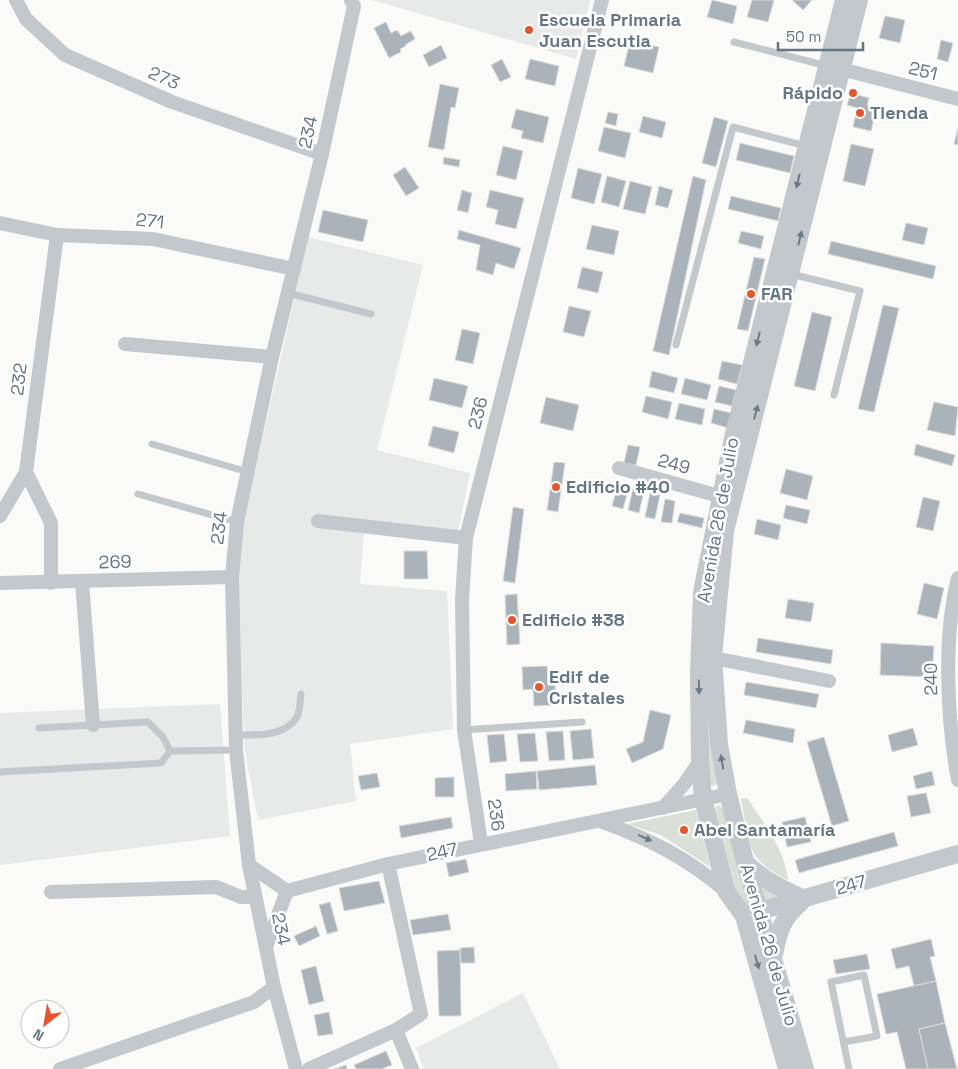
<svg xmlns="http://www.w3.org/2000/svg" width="958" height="1069" font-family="'Space Grotesk',sans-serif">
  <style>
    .built { fill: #e8e9e9 }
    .green { fill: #dadfd7 }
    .building { fill: #aab3b9; stroke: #dcdcda }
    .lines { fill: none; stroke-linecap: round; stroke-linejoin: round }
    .service { stroke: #c3c8cc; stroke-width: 7 }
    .minor { stroke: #c3c8cc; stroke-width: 14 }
    .tertiary { stroke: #c3c8cc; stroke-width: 18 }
    .oneway { fill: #6a7a87 }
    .poi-dot { fill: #e4572e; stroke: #fff; stroke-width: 2 }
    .labels { text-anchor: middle; stroke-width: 5; stroke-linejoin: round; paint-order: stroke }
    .poi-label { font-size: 18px; font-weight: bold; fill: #657683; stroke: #fff; text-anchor: start }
    .street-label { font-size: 18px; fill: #657683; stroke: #fff }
  </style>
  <rect width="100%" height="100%" fill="#fafaf8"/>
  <g class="built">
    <path d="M 372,0 L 590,0 L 576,59 Z"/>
    <path d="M 308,237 L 423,265 L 377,450 L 470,473 L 458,532 L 365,520 L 360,584 L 447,591 L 453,729 L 350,744 L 356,801 L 258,820 L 245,753 L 236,576 L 243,524 Z"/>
    <path d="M 220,704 L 230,836 L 0,865 L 0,713 Z"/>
    <path d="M 523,993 L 560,1069 L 424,1069 L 416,1048 Z"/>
  </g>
  <g class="green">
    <path d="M 710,724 L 720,782 L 714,786 L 708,784 L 706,754 Z"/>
    <path d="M 747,798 C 764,824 785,849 788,880 C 744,859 750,843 741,799 Z"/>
    <path d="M 718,805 L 725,811 L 749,904 L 742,905 L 734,893 L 712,811 Z"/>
    <path d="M 696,810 L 710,867 L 661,835 L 627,824 Z"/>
    <path d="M 757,883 L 783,898 L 765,904 Z"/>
  </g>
  <g class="building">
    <path d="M 712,0 L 737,6 L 733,24 L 707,17 Z"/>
    <path d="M 752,0 L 774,0 L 768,22 L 747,17 Z"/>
    <path d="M 792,0 L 812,0 L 803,10 Z"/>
    <path d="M 885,16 L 905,20 L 900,43 L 879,38 Z"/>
    <path d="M 386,22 L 391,33 L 397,30 L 401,36 L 411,31 L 415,39 L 405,45 L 406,46 L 400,49 L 401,52 L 389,58 L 374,28 Z"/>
    <path d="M 941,40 L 953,43 L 948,62 L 937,59 Z"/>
    <path d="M 630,41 L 659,47 L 653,73 L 624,66 Z"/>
    <path d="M 441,45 L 447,58 L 429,67 L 423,55 Z"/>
    <path d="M 502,59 L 511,77 L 500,82 L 491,65 Z"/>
    <path d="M 530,59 L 559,66 L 555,86 L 525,79 Z"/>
    <path d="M 440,84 L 459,88 L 455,108 L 451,107 L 444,150 L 428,147 Z"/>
    <path d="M 851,93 L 869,98 L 867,105 L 877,107 L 871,131 L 853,127 L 857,108 L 847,105 Z"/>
    <path d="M 516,109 L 549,117 L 543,143 L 521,138 L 523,131 L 511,128 Z"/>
    <path d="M 608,112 L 618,114 L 616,126 L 605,123 Z"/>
    <path d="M 643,116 L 666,122 L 662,138 L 639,132 Z"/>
    <path d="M 714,117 L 728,121 L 716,167 L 702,163 Z"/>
    <path d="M 604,127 L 631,133 L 625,158 L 598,151 Z"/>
    <path d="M 958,128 L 958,145 L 954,144 Z"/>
    <path d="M 740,143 L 794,156 L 790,173 L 736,160 Z"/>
    <path d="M 851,144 L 874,149 L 865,186 L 843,181 Z"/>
    <path d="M 503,146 L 523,151 L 516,180 L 496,175 Z"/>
    <path d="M 444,157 L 460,160 L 459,167 L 443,164 Z"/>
    <path d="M 405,167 L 419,188 L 406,196 L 393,175 Z"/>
    <path d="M 578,168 L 602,174 L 594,204 L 571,198 Z"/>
    <path d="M 607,176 L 626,181 L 619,207 L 601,202 Z"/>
    <path d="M 693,176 L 706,180 L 669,355 L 653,351 Z"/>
    <path d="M 630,181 L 652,187 L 645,214 L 623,209 Z"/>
    <path d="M 659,186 L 673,190 L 668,208 L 655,205 Z"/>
    <path d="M 462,190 L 472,193 L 468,213 L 457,210 Z"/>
    <path d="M 490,190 L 524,198 L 516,229 L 495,224 L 498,210 L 486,207 Z"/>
    <path d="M 731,196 L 781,208 L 778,221 L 728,209 Z"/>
    <path d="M 323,210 L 368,220 L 363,242 L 318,232 Z"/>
    <path d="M 906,223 L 928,228 L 924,245 L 902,240 Z"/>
    <path d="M 592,225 L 619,231 L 614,255 L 586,249 Z"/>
    <path d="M 459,230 L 521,248 L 514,269 L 496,263 L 493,275 L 476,270 L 480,245 L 457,239 Z"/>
    <path d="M 741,231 L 764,236 L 761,249 L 738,243 Z"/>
    <path d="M 831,241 L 936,266 L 933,279 L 828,254 Z"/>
    <path d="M 754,257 L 765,259 L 748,331 L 737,329 Z"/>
    <path d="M 582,267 L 603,272 L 598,293 L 577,288 Z"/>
    <path d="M 883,305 L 899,308 L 874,412 L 858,409 Z"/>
    <path d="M 569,306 L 591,311 L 584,337 L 563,332 Z"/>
    <path d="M 812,312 L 832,317 L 815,391 L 794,386 Z"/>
    <path d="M 462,329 L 480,333 L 473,364 L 455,360 Z"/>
    <path d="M 722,361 L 742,365 L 737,384 L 718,379 Z"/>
    <path d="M 652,371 L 678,378 L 674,393 L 649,387 Z"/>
    <path d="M 434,378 L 468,386 L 462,408 L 429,400 Z"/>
    <path d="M 685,378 L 711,385 L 707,400 L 681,394 Z"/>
    <path d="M 719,386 L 736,390 L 732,406 L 715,402 Z"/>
    <path d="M 646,396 L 672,402 L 668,419 L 642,412 Z"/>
    <path d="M 546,397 L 579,405 L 573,431 L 540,423 Z"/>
    <path d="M 934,402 L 958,407 L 955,436 L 927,430 Z"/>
    <path d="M 679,403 L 705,409 L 702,425 L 675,419 Z"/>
    <path d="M 714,409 L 731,413 L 728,428 L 711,423 Z"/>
    <path d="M 433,426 L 459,432 L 454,453 L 428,446 Z"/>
    <path d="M 916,444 L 955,455 L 952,466 L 914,455 Z"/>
    <path d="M 628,445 L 640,447 L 636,465 L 624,463 Z"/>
    <path d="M 554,462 L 565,463 L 558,512 L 547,510 Z"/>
    <path d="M 786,469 L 813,476 L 807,500 L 780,493 Z"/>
    <path d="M 618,484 L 629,487 L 623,509 L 612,506 Z"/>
    <path d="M 633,488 L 644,491 L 639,513 L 628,510 Z"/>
    <path d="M 650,493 L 660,495 L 655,519 L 645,517 Z"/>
    <path d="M 923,497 L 940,501 L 933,531 L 916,527 Z"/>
    <path d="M 665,499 L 675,501 L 672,523 L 661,522 Z"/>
    <path d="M 786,505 L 810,510 L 807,524 L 783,518 Z"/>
    <path d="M 513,507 L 524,509 L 515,583 L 503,581 Z"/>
    <path d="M 680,513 L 704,518 L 702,528 L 677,522 Z"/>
    <path d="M 757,519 L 781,525 L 778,540 L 754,534 Z"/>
    <path d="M 404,551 L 427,551 L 428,579 L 404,579 Z"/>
    <path d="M 924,583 L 944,588 L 937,619 L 917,614 Z"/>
    <path d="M 517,594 L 520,644 L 507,645 L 505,595 Z"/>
    <path d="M 788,599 L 814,603 L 811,622 L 785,618 Z"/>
    <path d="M 758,638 L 833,650 L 831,664 L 756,652 Z"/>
    <path d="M 881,643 L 934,646 L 932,677 L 880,675 Z"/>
    <path d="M 547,666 L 548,685 L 555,684 L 556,705 L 534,706 L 533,689 L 523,690 L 522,667 Z"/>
    <path d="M 746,682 L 819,694 L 816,708 L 744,695 Z"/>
    <path d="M 650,710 L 671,715 L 663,749 L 632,763 L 626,749 L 643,742 Z"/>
    <path d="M 746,720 L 795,729 L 793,743 L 743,733 Z"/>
    <path d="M 913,728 L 918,745 L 892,752 L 888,735 Z"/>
    <path d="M 591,729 L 594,758 L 573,760 L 570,731 Z"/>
    <path d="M 563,731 L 565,760 L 549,761 L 546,732 Z"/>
    <path d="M 535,733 L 538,761 L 520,762 L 517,734 Z"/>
    <path d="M 504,734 L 507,761 L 490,763 L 487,735 Z"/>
    <path d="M 824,737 L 849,821 L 832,826 L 807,742 Z"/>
    <path d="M 595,765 L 597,785 L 539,790 L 537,771 Z"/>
    <path d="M 536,771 L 537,789 L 506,791 L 505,774 Z"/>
    <path d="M 932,771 L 935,785 L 916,789 L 913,776 Z"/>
    <path d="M 377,773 L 380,787 L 361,790 L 358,776 Z"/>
    <path d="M 454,777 L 454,797 L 435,797 L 435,778 Z"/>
    <path d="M 926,793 L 931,813 L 911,817 L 907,796 Z"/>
    <path d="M 451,817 L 453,828 L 401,838 L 399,826 Z"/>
    <path d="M 805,817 L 811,842 L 787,847 L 782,822 Z"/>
    <path d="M 894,832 L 898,846 L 799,873 L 795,860 Z"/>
    <path d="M 466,859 L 469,872 L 449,877 L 446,863 Z"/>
    <path d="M 379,881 L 385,903 L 344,911 L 339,888 Z"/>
    <path d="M 330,902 L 338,931 L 327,934 L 319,905 Z"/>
    <path d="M 448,914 L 451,930 L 413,935 L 410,920 Z"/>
    <path d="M 316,926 L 320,936 L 299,946 L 294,936 Z"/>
    <path d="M 931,939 L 935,956 L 930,957 L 936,981 L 914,986 L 909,966 L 896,969 L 891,949 Z"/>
    <path d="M 474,947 L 475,963 L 461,963 L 460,948 Z"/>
    <path d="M 460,950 L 461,1016 L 439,1016 L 437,951 Z"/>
    <path d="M 867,954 L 870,969 L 836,974 L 833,960 Z"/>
    <path d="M 316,966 L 324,1001 L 309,1005 L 301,970 Z"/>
    <path d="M 936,981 L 945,1023 L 919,1029 L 928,1069 L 906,1069 L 897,1032 L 886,1034 L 877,994 Z"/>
    <path d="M 329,1012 L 333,1034 L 318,1036 L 314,1015 Z"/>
    <path d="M 945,1023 L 957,1069 L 928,1069 L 919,1029 Z"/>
    <path d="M 386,1051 L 392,1065 L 382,1069 L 356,1069 L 354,1065 Z"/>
    <path d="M 346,1065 L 347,1069 L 334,1069 Z"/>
  </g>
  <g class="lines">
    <g class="service">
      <path d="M 734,42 L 827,66"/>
      <path d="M 791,274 L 860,291 L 834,395"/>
      <path d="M 288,293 L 371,314"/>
      <path d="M 676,345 L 733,127 L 806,146"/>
      <path d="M 152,444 L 248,472"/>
      <path d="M 138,494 L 237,522"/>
      <path d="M 39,728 L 148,722 L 163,737 L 170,751"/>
      <path d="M 464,730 L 582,722"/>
      <path d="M 236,735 C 256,735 285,737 297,717 C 300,711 300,700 301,694"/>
      <path d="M 0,772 L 161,763 L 170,751 L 236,750"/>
      <path d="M 844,1042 L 877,1036 L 864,975 L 831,982 L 849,1069"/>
    </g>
    <g class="minor">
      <path d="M 16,0 L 26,19 L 65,55 L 172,102 L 322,154"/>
      <path d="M 833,67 L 958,99"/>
      <path d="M 0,223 L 57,235 L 153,239 L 294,269"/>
      <path d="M 125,344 L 272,357"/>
      <path d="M 619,468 L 719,496"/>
      <path d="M 0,516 L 26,472"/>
      <path d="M 318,521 L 466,538"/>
      <path d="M 958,578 C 943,637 947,720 958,780"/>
      <path d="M 82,582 L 93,725"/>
      <path d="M 0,583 L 232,577"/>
      <path d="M 51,583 L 51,523 L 26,472 L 57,235"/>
      <path d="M 704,656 L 829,681"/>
      <path d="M 663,808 L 685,783 L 700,761"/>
      <path d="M 600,821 C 651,840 684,856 726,891"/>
      <path d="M 481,843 L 464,730 L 462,599 L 466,538 L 602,0"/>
      <path d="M 249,865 L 287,891 L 388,864 L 728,794"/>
      <path d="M 51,892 L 216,887 L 241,897 L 255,897"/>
      <path d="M 266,947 L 287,891"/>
      <path d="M 396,1030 L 412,1069"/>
      <path d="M 60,1069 L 254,1002 L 274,987"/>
      <path d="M 296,1069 L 274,987 L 249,865 L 236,750 L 232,577 L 237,522 L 272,357 L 322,154 L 354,6 L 351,0"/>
      <path d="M 309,1069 L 396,1030 L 421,1014 L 388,864"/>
    </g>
    <g class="tertiary">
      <path d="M 746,863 C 763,880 782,889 804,899"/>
      <path d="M 749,914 L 958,854"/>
      <path d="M 774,954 C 779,929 782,919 801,902"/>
      <path d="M 787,1069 L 744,916 L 726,891 L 703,799 L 700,761 L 699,673 L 702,592 L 733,438 L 844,0"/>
      <path d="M 805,1069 L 745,862 L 728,794 L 719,744 L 713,657 L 725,531 L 859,0"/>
    </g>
  </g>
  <defs><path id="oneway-solid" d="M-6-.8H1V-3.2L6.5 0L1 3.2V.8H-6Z" transform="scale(1.25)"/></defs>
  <g class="oneway">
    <use href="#oneway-solid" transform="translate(798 181) rotate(103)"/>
    <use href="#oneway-solid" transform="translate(800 238) rotate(-76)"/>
    <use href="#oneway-solid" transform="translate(758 339) rotate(104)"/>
    <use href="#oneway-solid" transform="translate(756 412) rotate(-75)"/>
    <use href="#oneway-solid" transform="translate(699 687) rotate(89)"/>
    <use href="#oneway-solid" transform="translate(722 762) rotate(-100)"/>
    <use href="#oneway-solid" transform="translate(645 838) rotate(24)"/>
    <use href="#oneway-solid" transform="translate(757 962) rotate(74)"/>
  </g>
  <g class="poi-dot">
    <circle cx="529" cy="30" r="5"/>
    <circle cx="853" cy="93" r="5"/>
    <circle cx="860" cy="113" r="5"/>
    <circle cx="751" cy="294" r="5"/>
    <circle cx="556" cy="487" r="5"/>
    <circle cx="512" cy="620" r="5"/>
    <circle cx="539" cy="687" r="5"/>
    <circle cx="684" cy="830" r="5"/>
  </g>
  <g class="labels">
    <g class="poi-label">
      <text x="539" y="26">Escuela Primaria<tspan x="539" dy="21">Juan Escutia</tspan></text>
      <text x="843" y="99" text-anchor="end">Rápido</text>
      <text x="870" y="119">Tienda</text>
      <text x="761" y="300">FAR</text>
      <text x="566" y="493">Edificio #40</text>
      <text x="522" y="626">Edificio #38</text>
      <text x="549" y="683">Edif de<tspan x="549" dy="21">Cristales</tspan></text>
      <text x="694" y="836">Abel Santamaría</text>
    </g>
    <g class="street-label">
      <text transform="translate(923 71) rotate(14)" y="6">251</text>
      <text transform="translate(164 78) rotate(23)" y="6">273</text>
      <text transform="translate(308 132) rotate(-78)" y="6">234</text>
      <text transform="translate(150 221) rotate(6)" y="6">271</text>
      <text transform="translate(19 379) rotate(-83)" y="6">232</text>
      <text transform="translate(478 413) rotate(-76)" y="6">236</text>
      <text transform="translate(674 464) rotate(15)" y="6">249</text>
      <text transform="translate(718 520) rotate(-80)" y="6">Avenida 26 de Julio</text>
      <text transform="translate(219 528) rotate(-83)" y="6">234</text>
      <text transform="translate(115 562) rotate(-2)" y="6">269</text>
      <text transform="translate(931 679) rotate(-91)" y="6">240</text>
      <text transform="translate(496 815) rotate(82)" y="6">236</text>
      <text transform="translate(442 852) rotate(-13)" y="6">247</text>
      <text transform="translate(851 885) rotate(-16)" y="6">247</text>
      <text transform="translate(281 929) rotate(78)" y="6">234</text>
      <text transform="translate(769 945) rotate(74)" y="6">Avenida 26 de Julio</text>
    </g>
  </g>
  <g transform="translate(45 1024) rotate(211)"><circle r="24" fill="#ffffff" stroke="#c1c8cd"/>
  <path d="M0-4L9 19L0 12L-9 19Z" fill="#e4572e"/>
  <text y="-8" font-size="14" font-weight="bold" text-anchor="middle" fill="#657683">N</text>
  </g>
  <path d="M778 42v8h85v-8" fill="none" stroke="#657683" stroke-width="2.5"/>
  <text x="786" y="42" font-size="15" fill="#657683" stroke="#ffffff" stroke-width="4" paint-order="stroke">50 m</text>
</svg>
